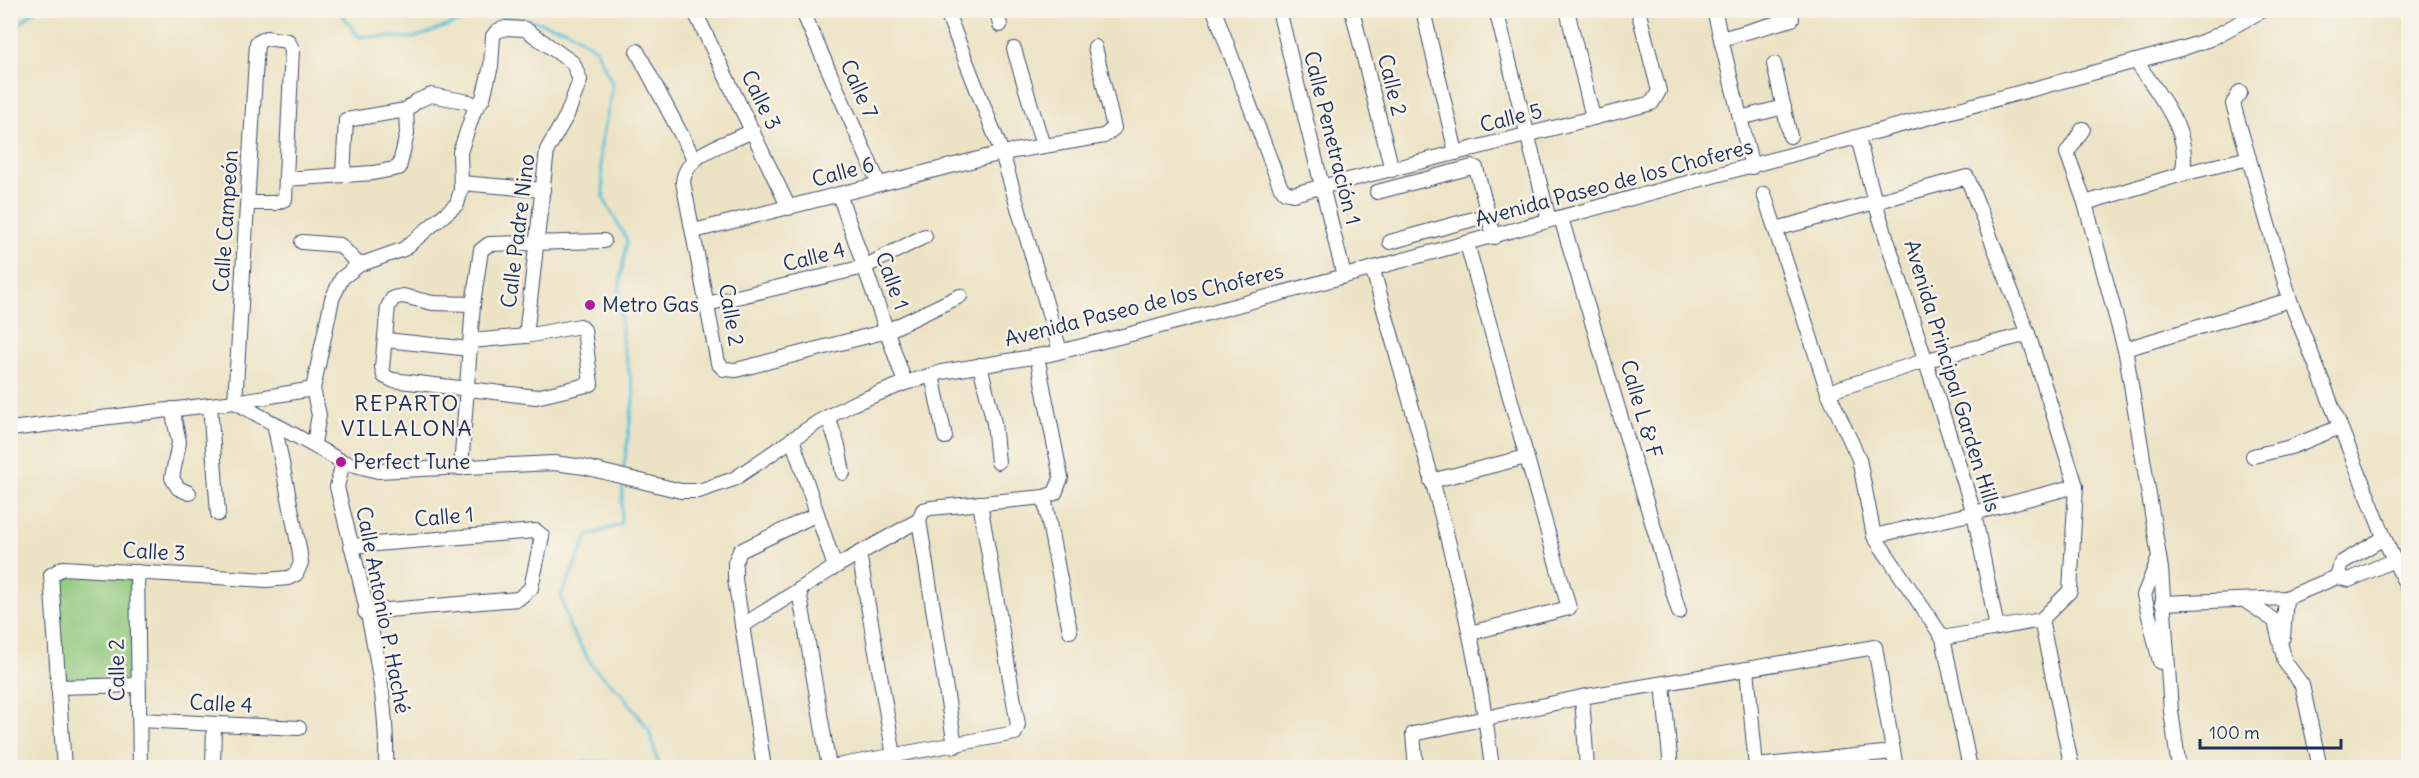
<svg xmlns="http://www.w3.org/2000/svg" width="2419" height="778" font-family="Delius,sans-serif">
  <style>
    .green { fill: #8fc77b; stroke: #557b6c; stroke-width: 1.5 }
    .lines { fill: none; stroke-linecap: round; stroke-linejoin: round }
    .stream { stroke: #5cc1d9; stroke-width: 3 }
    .minor-casing { stroke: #3a4a6d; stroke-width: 16 }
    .minor { stroke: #fff; stroke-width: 14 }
    .poi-dot { fill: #b5179e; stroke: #f7f3e8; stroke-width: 2 }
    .labels { text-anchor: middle; stroke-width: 5; stroke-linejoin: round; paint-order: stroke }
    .street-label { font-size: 21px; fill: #1b2f5e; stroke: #f7f3e8 }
    .poi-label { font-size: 21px; fill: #1b2f5e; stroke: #f7f3e8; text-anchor: start }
    .neighbourhood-label { font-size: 22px; letter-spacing: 1.5px; fill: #1b2f5e; stroke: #f7f3e8 }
  </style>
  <rect width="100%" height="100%" fill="#f7f3e8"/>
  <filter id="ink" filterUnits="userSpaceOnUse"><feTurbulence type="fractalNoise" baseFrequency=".0167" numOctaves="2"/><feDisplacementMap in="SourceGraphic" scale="12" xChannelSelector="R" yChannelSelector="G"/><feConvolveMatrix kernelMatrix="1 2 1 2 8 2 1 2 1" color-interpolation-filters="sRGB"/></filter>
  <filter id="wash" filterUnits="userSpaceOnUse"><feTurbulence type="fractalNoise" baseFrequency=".008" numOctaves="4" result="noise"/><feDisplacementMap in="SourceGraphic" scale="24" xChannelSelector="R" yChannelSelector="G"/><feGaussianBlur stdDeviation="1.35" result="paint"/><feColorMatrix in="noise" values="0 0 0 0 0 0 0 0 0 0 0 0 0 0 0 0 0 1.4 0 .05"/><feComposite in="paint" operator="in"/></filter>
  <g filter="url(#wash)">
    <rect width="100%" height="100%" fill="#ece3c4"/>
    <path class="green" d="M 61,574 L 128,576 L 131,579 L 133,675 L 130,679 L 66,683 L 62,680 L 56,576 Z"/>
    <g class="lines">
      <g class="stream">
        <path d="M 339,10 L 358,36 L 414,38 L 480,14 L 534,21 L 567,30 L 596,49 L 613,85 L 600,150 L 604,199 L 627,240 L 619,288 L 623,345 L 634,393 L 623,473"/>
        <path d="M 10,32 L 35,10"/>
        <path d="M 573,768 L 583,761 L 659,766 L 649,730 L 622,694 L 593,667 L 570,628 L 561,596 L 588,536 L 621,524 L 623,480"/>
      </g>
    </g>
  </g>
  <g filter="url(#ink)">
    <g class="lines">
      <g class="minor-casing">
        <g id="minor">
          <path d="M 694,10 L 789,208"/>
          <path d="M 802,10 L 879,184"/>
          <path d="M 946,10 L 1002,153 L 1060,351"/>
          <path d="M 997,10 L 1000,25"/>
          <path d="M 1214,10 L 1280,186 L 1285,192 L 1293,194 L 1652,103 L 1659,91 L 1638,10"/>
          <path d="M 1279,10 L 1344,276"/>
          <path d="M 1352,10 L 1392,170"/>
          <path d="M 1423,10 L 1456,153"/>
          <path d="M 1496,10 L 1549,220"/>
          <path d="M 1567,10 L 1593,118"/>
          <path d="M 1714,10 L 1752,167"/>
          <path d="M 1721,39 L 1792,19"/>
          <path d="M 1014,49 L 1043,146"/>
          <path d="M 637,51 L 694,159"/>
          <path d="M 2136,61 C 2158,94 2193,133 2182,174"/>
          <path d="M 1774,64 L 1790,136"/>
          <path d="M 2240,92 L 2233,104 L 2290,300 L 2388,547 L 2408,589"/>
          <path d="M 1740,118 L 1784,107"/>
          <path d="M 2083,129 L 2067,153 L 2085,203 L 2126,354 L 2161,569 L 2171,711 L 2179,768"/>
          <path d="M 753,131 C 728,143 686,152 683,182 L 718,363 L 724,369 L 736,370 L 887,331 L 960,296"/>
          <path d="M 1858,138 L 1875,202 L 1974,513 L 1997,628"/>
          <path d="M 343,175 L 346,120 L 406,110 L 417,101 L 431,95 L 469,102 L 476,107"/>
          <path d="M 286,179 L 373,173 L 399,168 L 407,134 L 406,110"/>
          <path d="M 461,183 L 543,190"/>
          <path d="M 1377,192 L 1472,167 L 1476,168 L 1494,237"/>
          <path d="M 839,194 L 905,383"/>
          <path d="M 1764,194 L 1828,392 L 1859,459 L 1874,536 L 1943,638 L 1970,768"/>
          <path d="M 2085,203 L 2182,174 L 2249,158"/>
          <path d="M 1561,218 L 1679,612"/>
          <path d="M 1776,229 L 1967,177 L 2028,334 L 2076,486 L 2070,591 L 2041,620 L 1943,638"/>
          <path d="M 694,231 L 1002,153 L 1104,136 L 1114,128 L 1095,47"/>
          <path d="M 302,242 L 340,245 L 359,265"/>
          <path d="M 1390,242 L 1488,215"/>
          <path d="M 1467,244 L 1569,608 L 1470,633"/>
          <path d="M 10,249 L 11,249"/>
          <path d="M 1373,270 C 1418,433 1472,598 1492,768"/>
          <path d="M 707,304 L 864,267 L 925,236"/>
          <path d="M 386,340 L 470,349"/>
          <path d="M 471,341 L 526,336 L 580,326 L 584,330 L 591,384 L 536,397 L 392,380 L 384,376 L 382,367 L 388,307 L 393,298 L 403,296 L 433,303 L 473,304"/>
          <path d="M 2125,349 L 2290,300"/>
          <path d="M 980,365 L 994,423 L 998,462"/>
          <path d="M 932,375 L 945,437"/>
          <path d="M 313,389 L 319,415 L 314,443"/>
          <path d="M 1828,392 L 1927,360 L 2028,334"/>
          <path d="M 235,402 L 343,462 L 378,471 L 554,463 L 584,467 L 681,491 L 699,491 L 734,479 L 818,422 L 852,404 L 905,383 L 942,372 L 1050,354 L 1131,334 L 2184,48 L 2210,39 L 2263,10"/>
          <path d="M 235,402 L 257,43 L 266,38 L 288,41 L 292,49 L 285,199 L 275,203 L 249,203"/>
          <path d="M 210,405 L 218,514"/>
          <path d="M 172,409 L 179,442 L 172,478 L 178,488 L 189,493"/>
          <path d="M 828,417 L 838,446 L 843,473"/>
          <path d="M 10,429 L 235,402 L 313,389 L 332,299 L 342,278 L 359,265 L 404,249 L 457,204 L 461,190 L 460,152 L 474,111 L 483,98 L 491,66 L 493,36 L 497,31 L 506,28 L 525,29 L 573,63 L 580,80 L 567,115 L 547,150 L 526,336"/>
          <path d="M 792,439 L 835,567"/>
          <path d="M 2253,456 L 2291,447 L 2340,427"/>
          <path d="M 343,462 L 337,487 C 358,576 389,676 386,768"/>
          <path d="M 461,468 L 473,304 L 481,250 L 489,244 L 604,241"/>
          <path d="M 1431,481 L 1526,457"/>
          <path d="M 1044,497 L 1070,631"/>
          <path d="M 1874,536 L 1974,513 L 2076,486"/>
          <path d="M 351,546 L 536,531 L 542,536 L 531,588 L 518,599 L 365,612"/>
          <path d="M 859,553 L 894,756"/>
          <path d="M 2158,560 L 2144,595 L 2160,662"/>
          <path d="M 137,572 L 140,768"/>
          <path d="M 2337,577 L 2341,563 L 2384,538"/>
          <path d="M 799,590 L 829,767"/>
          <path d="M 2244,600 L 2275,621 L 2285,662 L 2302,685 L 2320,768"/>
          <path d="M 2162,603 L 2286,598 L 2337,577 L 2349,580 L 2394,560"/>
          <path d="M 2041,620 L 2072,768"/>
          <path d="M 742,626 L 835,567 L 919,520"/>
          <path d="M 2283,637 L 2286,598"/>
          <path d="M 1747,669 L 1756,768"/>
          <path d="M 1663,684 L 1671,768"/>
          <path d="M 58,687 L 138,685"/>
          <path d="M 1582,697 L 1587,768"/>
          <path d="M 140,720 L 299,728"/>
          <path d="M 955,746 L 919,520 L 923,510 L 931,508 L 1044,497 L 1055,493 L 1061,478 L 1037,356"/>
          <path d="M 1756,766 L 1893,752"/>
          <path d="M 64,768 L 51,575 L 63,568 L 267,580 L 288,578 L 296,574 L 301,563 L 299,548 L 274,423"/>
          <path d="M 213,768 L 214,724"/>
          <path d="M 764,768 L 735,579 L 735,563 L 740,551 L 817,514"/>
          <path d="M 826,768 L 1015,733 L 1018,725 L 980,503"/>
          <path d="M 1416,768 L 1413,734 L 1582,697 L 1875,647 L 1896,768"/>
        </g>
      </g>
      <use href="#minor" class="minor"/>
    </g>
  </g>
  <g class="poi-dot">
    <circle cx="590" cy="305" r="6"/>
    <circle cx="341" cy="462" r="6"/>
  </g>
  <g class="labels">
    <g class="street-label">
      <text transform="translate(1392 85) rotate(76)" y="7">Calle 2</text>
      <text transform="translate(859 89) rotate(66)" y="7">Calle 7</text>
      <text transform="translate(761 100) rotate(64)" y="7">Calle 3</text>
      <text transform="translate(1511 118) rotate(-14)" y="7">Calle 5</text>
      <text transform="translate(1332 138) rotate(76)" y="7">Calle Penetración 1</text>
      <text transform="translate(843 172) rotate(-15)" y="7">Calle 6</text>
      <text transform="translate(1614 183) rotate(-15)" y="7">Avenida Paseo de los Choferes</text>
      <text transform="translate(226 221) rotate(-86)" y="7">Calle Campeón</text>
      <text transform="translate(518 231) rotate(-83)" y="7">Calle Padre Nino</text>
      <text transform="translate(814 257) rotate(-14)" y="7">Calle 4</text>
      <text transform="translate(892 281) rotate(70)" y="7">Calle 1</text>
      <text transform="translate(1144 305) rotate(-14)" y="7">Avenida Paseo de los Choferes</text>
      <text transform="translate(731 315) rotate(80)" y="7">Calle 2</text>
      <text transform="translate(1952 376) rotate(73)" y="7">Avenida Principal Garden Hills</text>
      <text transform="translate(1641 409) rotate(74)" y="7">Calle L &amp; F</text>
      <text transform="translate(444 517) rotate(-5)" y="7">Calle 1</text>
      <text transform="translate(154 552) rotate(3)" y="7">Calle 3</text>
      <text transform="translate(383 610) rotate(79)" y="7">Calle Antonio P. Haché</text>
      <text transform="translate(117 670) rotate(-91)" y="7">Calle 2</text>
      <text transform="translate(221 704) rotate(3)" y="7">Calle 4</text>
    </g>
    <g class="poi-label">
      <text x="602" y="312">Metro Gas</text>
      <text x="353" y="469">Perfect Tune</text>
    </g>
    <g class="neighbourhood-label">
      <text x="407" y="411">REPARTO<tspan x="407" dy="25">VILLALONA</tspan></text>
    </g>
  </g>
  <rect width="2419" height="778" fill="none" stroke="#f7f3e8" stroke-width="36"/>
  <path d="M2200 739v9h141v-9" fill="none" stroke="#1b2f5e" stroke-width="3"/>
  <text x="2209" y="739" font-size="18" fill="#1b2f5e" stroke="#f7f3e8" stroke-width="4.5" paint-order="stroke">100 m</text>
</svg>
